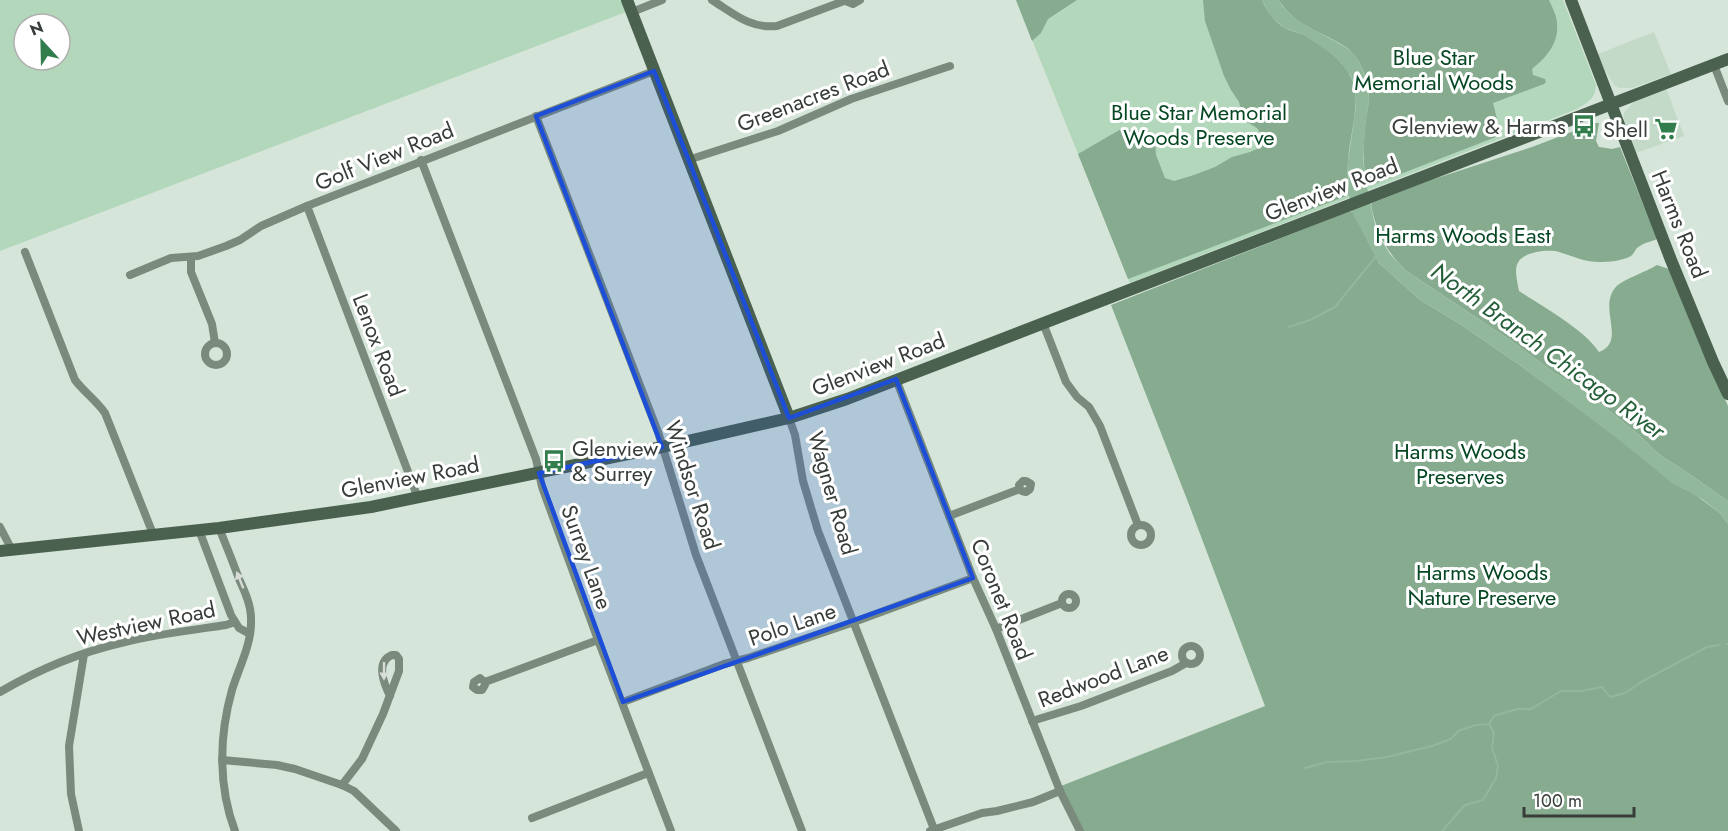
<svg xmlns="http://www.w3.org/2000/svg" width="1728" height="831" font-family="Jost,sans-serif">
  <style>
    .built { fill: #c4dac9 }
    .green { fill: #b3d7bb; fill-rule: evenodd }
    .forest { fill: #86ab8f }
    .water { fill: #92b89b }
    .lines { fill: none; stroke-linecap: round; stroke-linejoin: round }
    .stream { stroke: #92b89b; stroke-width: 2 }
    .street { stroke: #7a8a7d; stroke-width: 8 }
    .secondary { stroke: #4a614f; stroke-width: 12 }
    .oneway { fill: #d7dcd8 }
    .marked { fill: #1d4ed8; fill-opacity: 0.2; stroke: #1d4ed8; stroke-width: 4.5; stroke-linejoin: round }
    .labels { text-anchor: middle; stroke-width: 6; stroke-linejoin: round; paint-order: stroke }
    .park-label { font-size: 22px; fill: #054722; stroke: #fff }
    .street-label { font-size: 22px; fill: #373d38; stroke: #fff }
    .poi-label { font-size: 22px; fill: #373d38; stroke: #fff; text-anchor: end }
    .water-label { font-size: 24px; font-style: italic; fill: #255f39; stroke: #fff }
  </style>
  <rect width="100%" height="100%" fill="#d5e5d9"/>
  <g class="built">
    <path d="M 1654,32 L 1671,74 L 1632,88 L 1619,88 L 1614,85 L 1603,67 L 1598,54 Z"/>
    <path d="M 1666,88 L 1684,136 L 1636,153 L 1624,119 L 1624,113 L 1633,103 L 1641,98 Z"/>
  </g>
  <g class="green">
    <path d="M 0,0 L 622,0 L 626,12 L 0,251 ZM 24,24 L 60,24 L 60,60 L 24,60 Z"/>
    <path d="M 1016,0 L 1563,0 L 1596,85 C 1596,98 1587,103 1577,109 L 1130,283 Z"/>
  </g>
  <g class="forest">
    <path d="M 1016,0 L 1077,0 L 1048,19 L 1041,33 L 1032,41 Z"/>
    <path d="M 1203,0 L 1262,0 C 1267,11 1274,22 1285,28 C 1290,31 1297,32 1302,34 C 1323,45 1351,65 1355,89 C 1358,114 1349,138 1348,162 C 1347,173 1348,184 1349,195 L 1128,279 L 1078,154 L 1121,129 L 1148,132 L 1155,141 L 1156,155 L 1165,178 L 1174,181 L 1194,175 L 1215,167 L 1232,157 L 1250,152 L 1261,147 L 1263,137 L 1257,128 L 1247,122 L 1241,109 L 1239,102 L 1231,90 L 1224,76 L 1205,21 Z"/>
    <path d="M 1279,0 L 1549,0 C 1552,7 1557,16 1557,23 C 1559,43 1547,57 1532,69 L 1533,75 L 1545,79 L 1546,82 L 1544,84 L 1493,103 L 1497,119 L 1496,137 L 1367,187 C 1363,167 1363,147 1365,127 C 1366,118 1368,109 1369,100 C 1369,81 1361,58 1346,47 C 1323,32 1293,25 1279,0 Z"/>
    <path d="M 1595,123 L 1599,123 L 1596,141 L 1599,147 L 1612,149 L 1620,147 L 1657,239 C 1651,242 1645,242 1640,246 C 1635,248 1635,253 1631,256 C 1622,261 1609,262 1599,262 C 1584,262 1573,256 1559,252 C 1552,250 1543,251 1536,252 C 1511,258 1515,270 1519,291 C 1543,307 1584,329 1599,352 C 1627,341 1598,309 1615,288 C 1621,280 1646,272 1657,265 L 1669,269 L 1700,346 L 1728,406 L 1728,501 L 1682,469 L 1661,456 L 1639,435 L 1586,392 L 1553,372 L 1513,342 L 1405,270 C 1385,249 1377,234 1371,205 L 1372,203 L 1431,180 L 1532,147 Z"/>
    <path d="M 1350,211 L 1353,212 L 1379,263 L 1419,299 L 1463,326 L 1521,366 L 1720,513 L 1728,524 L 1728,831 L 1083,831 L 1061,786 L 1265,706 L 1188,502 L 1111,305 Z"/>
  </g>
  <path class="water" d="M 1262,0 L 1279,0 L 1282,6 L 1292,16 L 1305,25 L 1345,47 L 1354,54 L 1361,66 L 1365,77 L 1369,99 L 1365,128 L 1363,159 L 1365,178 L 1375,225 L 1381,240 L 1390,254 L 1405,270 L 1513,342 L 1553,372 L 1586,392 L 1639,435 L 1661,456 L 1682,469 L 1728,501 L 1728,524 L 1720,513 L 1702,499 L 1672,483 L 1619,440 L 1521,366 L 1463,326 L 1419,299 L 1379,263 L 1352,212 L 1349,195 L 1348,162 L 1356,107 L 1355,87 L 1351,76 L 1341,63 L 1329,52 L 1302,34 L 1285,28 L 1272,18 Z"/>
  <g class="lines">
    <g class="stream">
      <path d="M 1289,327 L 1310,320 L 1335,307 L 1377,255"/>
      <path d="M 1727,644 L 1728,644"/>
      <path d="M 1305,768 L 1327,762 L 1356,761 L 1387,757 L 1432,746 L 1451,739 L 1458,731 L 1476,725 L 1489,724"/>
      <path d="M 1442,831 L 1465,805 L 1483,800 L 1496,778 L 1498,766 L 1492,748 L 1494,733 L 1489,724 L 1494,716 L 1517,709 L 1531,709 L 1561,691 L 1582,691 L 1602,687 L 1610,697 L 1625,693 L 1643,681 L 1707,647 L 1720,645"/>
    </g>
    <g class="street">
      <path d="M 712,0 C 733,13 750,29 777,26 L 844,1"/>
      <path d="M 843,0 L 853,4 L 860,0"/>
      <path d="M 632,12 L 662,0"/>
      <path d="M 1714,65 L 1728,101"/>
      <path d="M 536,116 L 658,432 L 696,555 L 802,831"/>
      <path d="M 421,160 L 536,459 L 542,487 L 598,640 L 671,831"/>
      <path d="M 688,160 L 778,131 L 851,99 L 950,66"/>
      <path d="M 307,206 L 418,498"/>
      <path d="M 25,252 L 75,380 C 84,392 96,400 105,413 L 153,534"/>
      <path d="M 191,257 L 191,272 L 212,324 L 215,343"/>
      <path d="M 130,275 L 171,258 L 198,256 L 226,246 L 240,240 L 261,226 L 307,206 L 654,71"/>
      <path d="M 1043,323 L 1066,382 L 1077,397 L 1089,407 L 1100,426 L 1138,525"/>
      <circle cx="216" cy="354" r="11"/>
      <path d="M 896,379 L 973,578 L 996,629 L 1060,791 L 1080,831"/>
      <path d="M 789,418 L 795,435 L 803,481 L 818,531 L 934,829"/>
      <path d="M 949,516 L 1020,489 L 1022,491 L 1026,492 L 1030,489 L 1031,484 L 1026,481 L 1023,481 L 1019,485 L 1020,489"/>
      <circle cx="1141" cy="535" r="10"/>
      <path d="M 0,527 L 12,550"/>
      <path d="M 219,528 C 226,545 233,562 239,579 C 245,592 251,605 251,619 C 252,644 239,667 232,690 C 219,736 218,786 235,831"/>
      <path d="M 199,530 L 231,615 L 239,628 L 250,634"/>
      <circle cx="1069" cy="601" r="7"/>
      <path d="M 996,629 L 1062,603"/>
      <circle cx="1191" cy="655" r="9"/>
      <path d="M 485,682 L 485,685 L 482,690 L 477,690 L 473,687 L 474,682 L 480,678 L 485,682 L 598,640"/>
      <path d="M 0,692 C 39,669 81,652 125,642 C 158,634 192,630 226,625 L 235,622"/>
      <path d="M 623,702 L 724,664 L 748,658 L 854,622 L 973,578"/>
      <path d="M 1032,721 L 1081,706 L 1172,671 L 1186,663"/>
      <path d="M 222,760 L 277,765 L 295,769 L 342,785 L 354,791 L 396,831"/>
      <path d="M 342,785 L 362,759 L 383,714 L 399,671 L 399,659 L 396,655 L 392,655 C 375,662 384,684 390,696"/>
      <path d="M 532,818 L 648,773"/>
      <path d="M 79,831 L 71,794 L 69,746 L 84,654"/>
      <path d="M 930,831 L 982,813 L 997,811 L 1033,802 L 1060,791"/>
    </g>
    <g class="secondary">
      <path d="M 627,0 L 789,418"/>
      <path d="M 1571,0 L 1671,260 L 1713,362 L 1728,394"/>
      <path d="M 0,551 L 219,528 L 371,507 L 662,447 L 789,418 L 847,399 L 1728,59"/>
    </g>
  </g>
  <defs><path id="oneway-solid" d="M-6-.8H1V-3.2L6.5 0L1 3.2V.8H-6Z" transform="scale(1.5)"/></defs>
  <g class="oneway">
    <use href="#oneway-solid" transform="translate(240 580) rotate(-112)"/>
    <use href="#oneway-solid" transform="translate(384 671) rotate(90)"/>
  </g>
  <path class="marked" d="M 654,71 L 789,418 L 896,379 L 973,578 L 623,702 L 539,473 L 662,447 L 536,116 Z"/>
  <defs>
    <g id="bus-bare" transform="scale(1.8)"><path d="M-5-6H5V4H4V6H2V4H-2V6H-4V4H-5ZM-3.5-4V0h7V-4ZM-3.5 1.2v1.5H-2V1.2ZM2 1.2v1.5H3.5V1.2Z" fill="#317d4c" stroke="#fff" stroke-width="2.5" paint-order="stroke"/></g>
    <g id="supermarket-bare" transform="scale(1.8)"><path d="M-6-5.5h2.5l.6 2H6L4.5 2H-2.5L-4.4-4H-6ZM-1.5 3.2a1.3 1.3 0 1 0 .1 0ZM3 3.2a1.3 1.3 0 1 0 .1 0Z" fill="#317d4c" stroke="#fff" stroke-width="2.5" paint-order="stroke"/></g>
  </defs>
  <g fill-rule="evenodd">
    <use href="#bus-bare" x="1584" y="126"/>
    <use href="#supermarket-bare" x="1666" y="129"/>
    <use href="#bus-bare" x="554" y="461"/>
  </g>
  <g class="labels">
    <g class="park-label">
      <text x="1434" y="65">Blue Star<tspan x="1434" dy="25">Memorial Woods</tspan></text>
      <text x="1199" y="120">Blue Star Memorial<tspan x="1199" dy="25">Woods Preserve</tspan></text>
      <text x="1463" y="243">Harms Woods East</text>
      <text x="1460" y="459">Harms Woods<tspan x="1460" dy="25">Preserves</tspan></text>
      <text x="1482" y="580">Harms Woods<tspan x="1482" dy="25">Nature Preserve</tspan></text>
    </g>
    <g class="street-label">
      <text transform="translate(813 96) rotate(-21)" y="8">Greenacres Road</text>
      <text transform="translate(384 156) rotate(-22)" y="8">Golf View Road</text>
      <text transform="translate(1331 189) rotate(-21)" y="8">Glenview Road</text>
      <text transform="translate(1680 224) rotate(68)" y="8">Harms Road</text>
      <text transform="translate(379 345) rotate(69)" y="8">Lenox Road</text>
      <text transform="translate(878 364) rotate(-21)" y="8">Glenview Road</text>
      <text transform="translate(410 477) rotate(-11)" y="8">Glenview Road</text>
      <text transform="translate(693 485) rotate(72)" y="8">Windsor Road</text>
      <text transform="translate(833 493) rotate(74)" y="8">Wagner Road</text>
      <text transform="translate(587 557) rotate(70)" y="8">Surrey Lane</text>
      <text transform="translate(1002 599) rotate(68)" y="8">Coronet Road</text>
      <text transform="translate(146 623) rotate(-12)" y="8">Westview Road</text>
      <text transform="translate(792 624) rotate(-19)" y="8">Polo Lane</text>
      <text transform="translate(1103 676) rotate(-21)" y="8">Redwood Lane</text>
    </g>
    <g class="poi-label">
      <text x="1566" y="134">Glenview &amp; Harms</text>
      <text x="1648" y="137">Shell</text>
      <text x="572" y="456" text-anchor="start">Glenview<tspan x="572" dy="25">&amp; Surrey</tspan></text>
    </g>
    <g class="water-label">
      <text transform="translate(1548 351) rotate(36)" y="8">North Branch Chicago River</text>
    </g>
  </g>
  <g transform="translate(42 42) rotate(338)"><circle r="28" fill="#ffffff" stroke="#afb1af" stroke-width="1.5"/>
  <path d="M0-4.5L10 22L0 15L-10 22Z" fill="#317d4c"/>
  <text y="-9" font-size="16" font-weight="bold" text-anchor="middle" fill="#373d38">N</text>
  </g>
  <path d="M1524 807v9h110v-9" fill="none" stroke="#373d38" stroke-width="3"/>
  <text x="1533" y="807" font-size="18" fill="#373d38" stroke="#ffffff" stroke-width="4.5" paint-order="stroke">100 m</text>
</svg>
